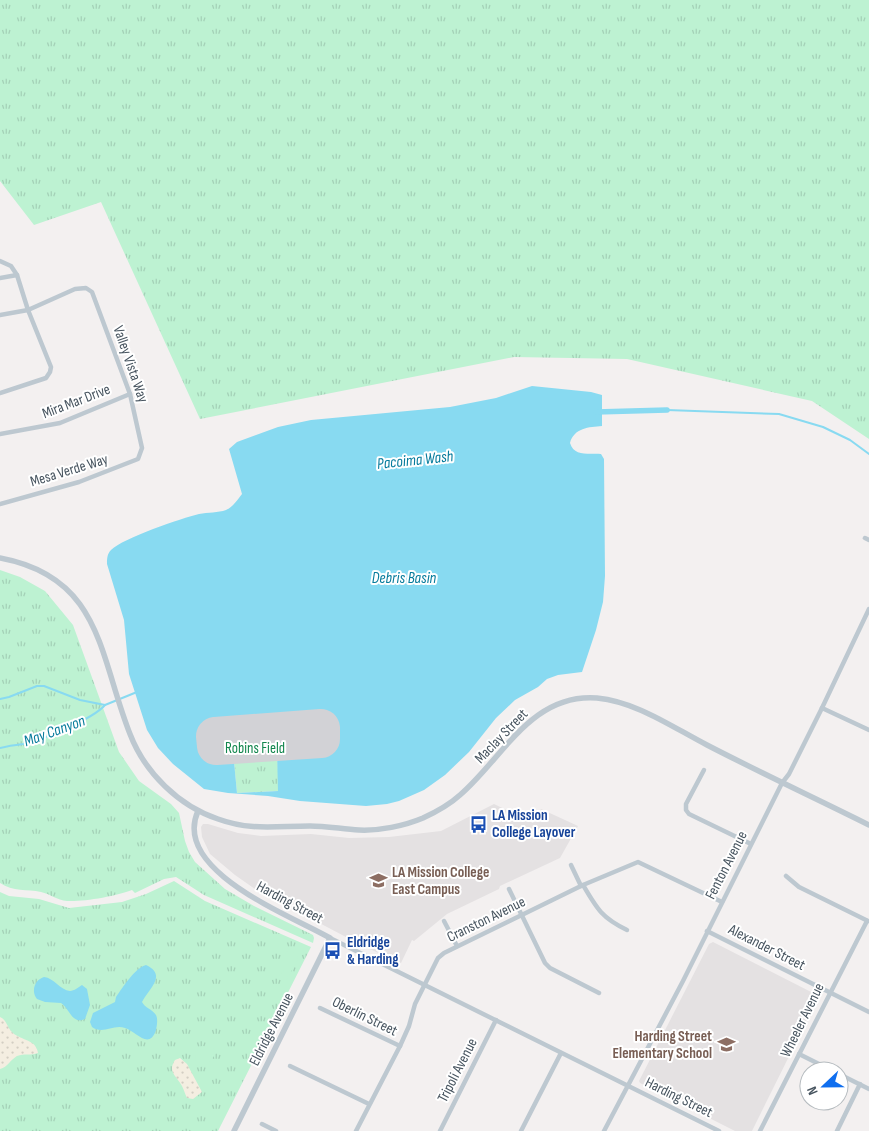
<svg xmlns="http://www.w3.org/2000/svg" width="869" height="1131" viewBox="0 0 869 1131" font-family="'Sofia Sans Condensed',sans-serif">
<defs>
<pattern id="grass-tufts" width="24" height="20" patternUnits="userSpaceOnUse" patternTransform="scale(1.25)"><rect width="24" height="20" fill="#bdf2d2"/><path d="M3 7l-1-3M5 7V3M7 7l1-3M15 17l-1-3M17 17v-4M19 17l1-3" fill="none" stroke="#a4d1b7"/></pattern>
<pattern id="sand-dots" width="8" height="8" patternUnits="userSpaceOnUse" patternTransform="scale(1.25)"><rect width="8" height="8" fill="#f4eee1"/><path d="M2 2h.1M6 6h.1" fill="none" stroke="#d3cec3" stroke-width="1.8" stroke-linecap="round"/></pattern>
</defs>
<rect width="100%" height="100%" fill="#f3f0f0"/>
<g fill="#e4e1e2">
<polygon points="494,804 533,823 541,809 578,826 560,858 500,886 499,889 447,914 414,941 412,940 401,963 363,946 255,889 235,875 210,854 202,837 201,827 203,824 208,824 238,833 261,836 311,834 349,838 389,837 441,831"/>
<polygon points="713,942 817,995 818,998 752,1131 735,1131 640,1083 639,1081 709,944"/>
</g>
<g fill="url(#grass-tufts)">
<polygon points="0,0 869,0 869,439 812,401 627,359 514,357 200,419 101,202 34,225 0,181"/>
<path d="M0,570L20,577L45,591L73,625L119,752L139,781L171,804L179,813L185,841L189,852L195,862L225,889L254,906L313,935L314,938L313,943L204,895L176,877L164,879L135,893L132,890C117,896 83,902 67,901C57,900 50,894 41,892C27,889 13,892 0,883Z"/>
<polygon points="324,721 325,749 277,751 279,791 237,793 233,751 213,752 210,729"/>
<polygon points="174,881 205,901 311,947 218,1131 0,1131 0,892 9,896 39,899 69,908 122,902 146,894"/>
</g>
<g fill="url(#sand-dots)">
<path d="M0,1017C7,1020 7,1028 13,1033C22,1041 36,1039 38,1053C31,1056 24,1053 17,1056C10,1060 8,1067 0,1069Z"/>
<path d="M180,1058L187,1064L202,1092L193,1099L187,1098C185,1094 184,1090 182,1086C177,1076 167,1072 175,1060Z"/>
</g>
<g fill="#bdf2d2">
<polygon points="290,949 297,955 298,960 286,980 283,980 279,976 284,970 284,954"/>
<polygon points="202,1046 213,1048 216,1053 207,1066 200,1067 196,1065 195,1058 196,1051"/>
</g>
<g fill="#88daf1" fill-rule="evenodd">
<path d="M532,386L591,392L602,395V426C589,427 574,428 570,443C574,457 589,453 601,454L604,459L605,576L603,602L596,630L582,672L558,675L547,679L538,687L515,700L496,718L469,752L445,775L424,790L399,801L387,804L366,806L300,801L268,796L228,793L204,789L173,764L158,748L147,730L129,674L124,620L107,564C107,559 107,554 111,550C123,538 182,518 199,514C208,512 218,513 226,510C233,507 238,499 242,494L229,449L237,442L278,427L311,420L450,407L496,398ZM324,721L325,748L277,751L278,791L237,793L233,751L213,752L210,729Z"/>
<path d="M146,965C168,975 148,990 142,1002C145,1008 152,1009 156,1015C158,1019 157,1025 156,1030C149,1051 136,1031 125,1028C113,1024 103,1035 92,1027L90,1022L93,1013L115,1002L116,997C123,987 135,968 146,965Z"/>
<path d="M44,977C54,978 60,990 70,991C74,991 79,987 82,985L87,989L90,1005L85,1019C72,1025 70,1009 61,1003L45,1002L37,999C31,992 34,980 44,977Z"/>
</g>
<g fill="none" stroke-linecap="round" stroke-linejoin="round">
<g stroke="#88daf1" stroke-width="2">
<polyline points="667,410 779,414 823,427 850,440 869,454"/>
<polyline points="0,699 9,697 37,686 44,686 80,700 105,705 137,692"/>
<path d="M0,748C8,746 15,745 23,744C42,740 93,719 105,705"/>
</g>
<polyline stroke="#88daf1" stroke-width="5.5" points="596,412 667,410"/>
<polygon stroke="#d2d2d6" stroke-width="38" points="321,728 321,739 216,746 215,736"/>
<g stroke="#bdc8d0" stroke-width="4.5">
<polyline points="0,261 11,266 17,275 28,310 51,367 50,372 46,378 0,393"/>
<polyline points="0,278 17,275"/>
<polyline points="0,315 28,310 75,289 86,288 92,292 130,394 142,448 138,459 79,482 0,504"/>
<polyline points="0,434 60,423 130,394"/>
<polyline points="865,538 869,540"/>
<polyline points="822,708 869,730"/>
<polyline points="704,770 686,804 686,810 689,814 751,844"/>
<polyline points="571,865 581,886"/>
<polyline points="786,876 799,887 868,921"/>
<path d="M583,885C597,909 602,918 627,930"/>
<polyline points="509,889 545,963 550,968 599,993"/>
<polyline points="444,921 457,946"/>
<polyline points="707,931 869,1012"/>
<polyline points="330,938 719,1131"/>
<polyline points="320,1008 400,1046"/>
<polyline points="799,1054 833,1071"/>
<polyline points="290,1066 369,1104"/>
<polyline points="839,1074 869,1089"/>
<polyline points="262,1124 276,1131"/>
<polyline points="356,1131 400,1046 409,1026 415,1004 438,958 444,953 583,885 638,862 722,902"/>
<polyline points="440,1131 496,1020"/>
<polyline points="521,1131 561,1053"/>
<polyline points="604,1131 683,981 782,783 789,774 822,708 869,609"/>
<polyline points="760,1131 867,921"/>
<polyline points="837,1131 860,1084"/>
</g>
<g stroke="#bdc8d0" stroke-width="5.5">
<path d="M0,558C102,577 99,656 130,734C145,773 179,806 218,819C251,831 276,826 310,826C326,826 342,829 359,830C379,831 404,826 423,818C436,812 449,805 460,795C503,758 531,693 597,698C637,702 672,727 707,745C761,773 815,798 869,825"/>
<path d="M198,811C171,871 292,916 330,938L234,1131"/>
</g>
</g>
<defs>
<symbol id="bus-bare" viewBox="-9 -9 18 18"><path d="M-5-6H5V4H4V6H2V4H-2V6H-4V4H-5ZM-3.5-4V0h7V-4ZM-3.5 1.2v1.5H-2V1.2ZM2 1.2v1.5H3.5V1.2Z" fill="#1a4fb4" stroke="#fff" stroke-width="2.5" paint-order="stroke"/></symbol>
<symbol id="university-bare" viewBox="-9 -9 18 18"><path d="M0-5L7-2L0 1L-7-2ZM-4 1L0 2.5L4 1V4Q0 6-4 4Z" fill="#8d6e63" stroke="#fff" stroke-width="2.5" paint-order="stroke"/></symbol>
<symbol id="school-bare" viewBox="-9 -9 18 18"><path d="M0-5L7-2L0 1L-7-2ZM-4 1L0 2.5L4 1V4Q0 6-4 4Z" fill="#8d6e63" stroke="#fff" stroke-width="2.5" paint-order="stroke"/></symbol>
</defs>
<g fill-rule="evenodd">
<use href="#bus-bare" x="466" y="812" width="25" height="25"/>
<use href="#university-bare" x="366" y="868" width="25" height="25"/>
<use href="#bus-bare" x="320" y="938" width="25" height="25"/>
<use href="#school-bare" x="714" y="1032" width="25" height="25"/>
</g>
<g text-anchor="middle" stroke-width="4" stroke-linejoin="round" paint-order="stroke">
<g font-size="15" fill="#47545f" stroke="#fff">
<text transform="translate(131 364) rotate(71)" y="5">Valley Vista Way</text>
<text transform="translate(76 401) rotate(-21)" y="5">Mira Mar Drive</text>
<text transform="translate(69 470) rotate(-17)" y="5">Mesa Verde Way</text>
<text transform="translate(501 736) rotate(-46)" y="5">Maclay Street</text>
<text transform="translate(726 865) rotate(-63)" y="5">Fenton Avenue</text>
<text transform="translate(290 902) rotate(28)" y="5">Harding Street</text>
<text transform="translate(486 919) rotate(-26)" y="5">Cranston Avenue</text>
<text transform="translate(767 947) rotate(27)" y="5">Alexander Street</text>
<text transform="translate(365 1016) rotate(26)" y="5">Oberlin Street</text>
<text transform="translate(802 1020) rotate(-64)" y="5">Wheeler Avenue</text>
<text transform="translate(271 1029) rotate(-63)" y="5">Eldridge Avenue</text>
<text transform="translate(457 1070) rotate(-63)" y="5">Tripoli Avenue</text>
<text transform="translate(679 1097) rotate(26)" y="5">Harding Street</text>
</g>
<g font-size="15" fill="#12864d" stroke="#fff">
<text x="255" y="753">Robins Field</text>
</g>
<g font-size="15" font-weight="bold" fill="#164399" stroke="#fff" text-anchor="start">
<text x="492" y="820">LA Mission<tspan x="492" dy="17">College Layover</tspan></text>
<text x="347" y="947">Eldridge<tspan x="347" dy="17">&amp; Harding</tspan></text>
</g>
<g font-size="15" font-weight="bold" fill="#785e54" stroke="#fff" text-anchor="start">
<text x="392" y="877">LA Mission College<tspan x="392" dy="17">East Campus</tspan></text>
<text x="712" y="1041" text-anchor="end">Harding Street<tspan x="712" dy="17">Elementary School</tspan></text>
</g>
<g font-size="16" font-style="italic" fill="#067b9c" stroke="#fff">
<text transform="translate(415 459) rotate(-6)" y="6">Pacoima Wash</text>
<text x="404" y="583">Debris Basin</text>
<text transform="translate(54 730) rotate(-20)" y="6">May Canyon</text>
</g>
</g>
<g transform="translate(824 1086) rotate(248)"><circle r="24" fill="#ffffff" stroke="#b5bbbf"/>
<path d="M0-4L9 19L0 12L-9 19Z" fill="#0f6eef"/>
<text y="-8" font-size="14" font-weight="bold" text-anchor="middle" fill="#47545f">N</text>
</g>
</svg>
